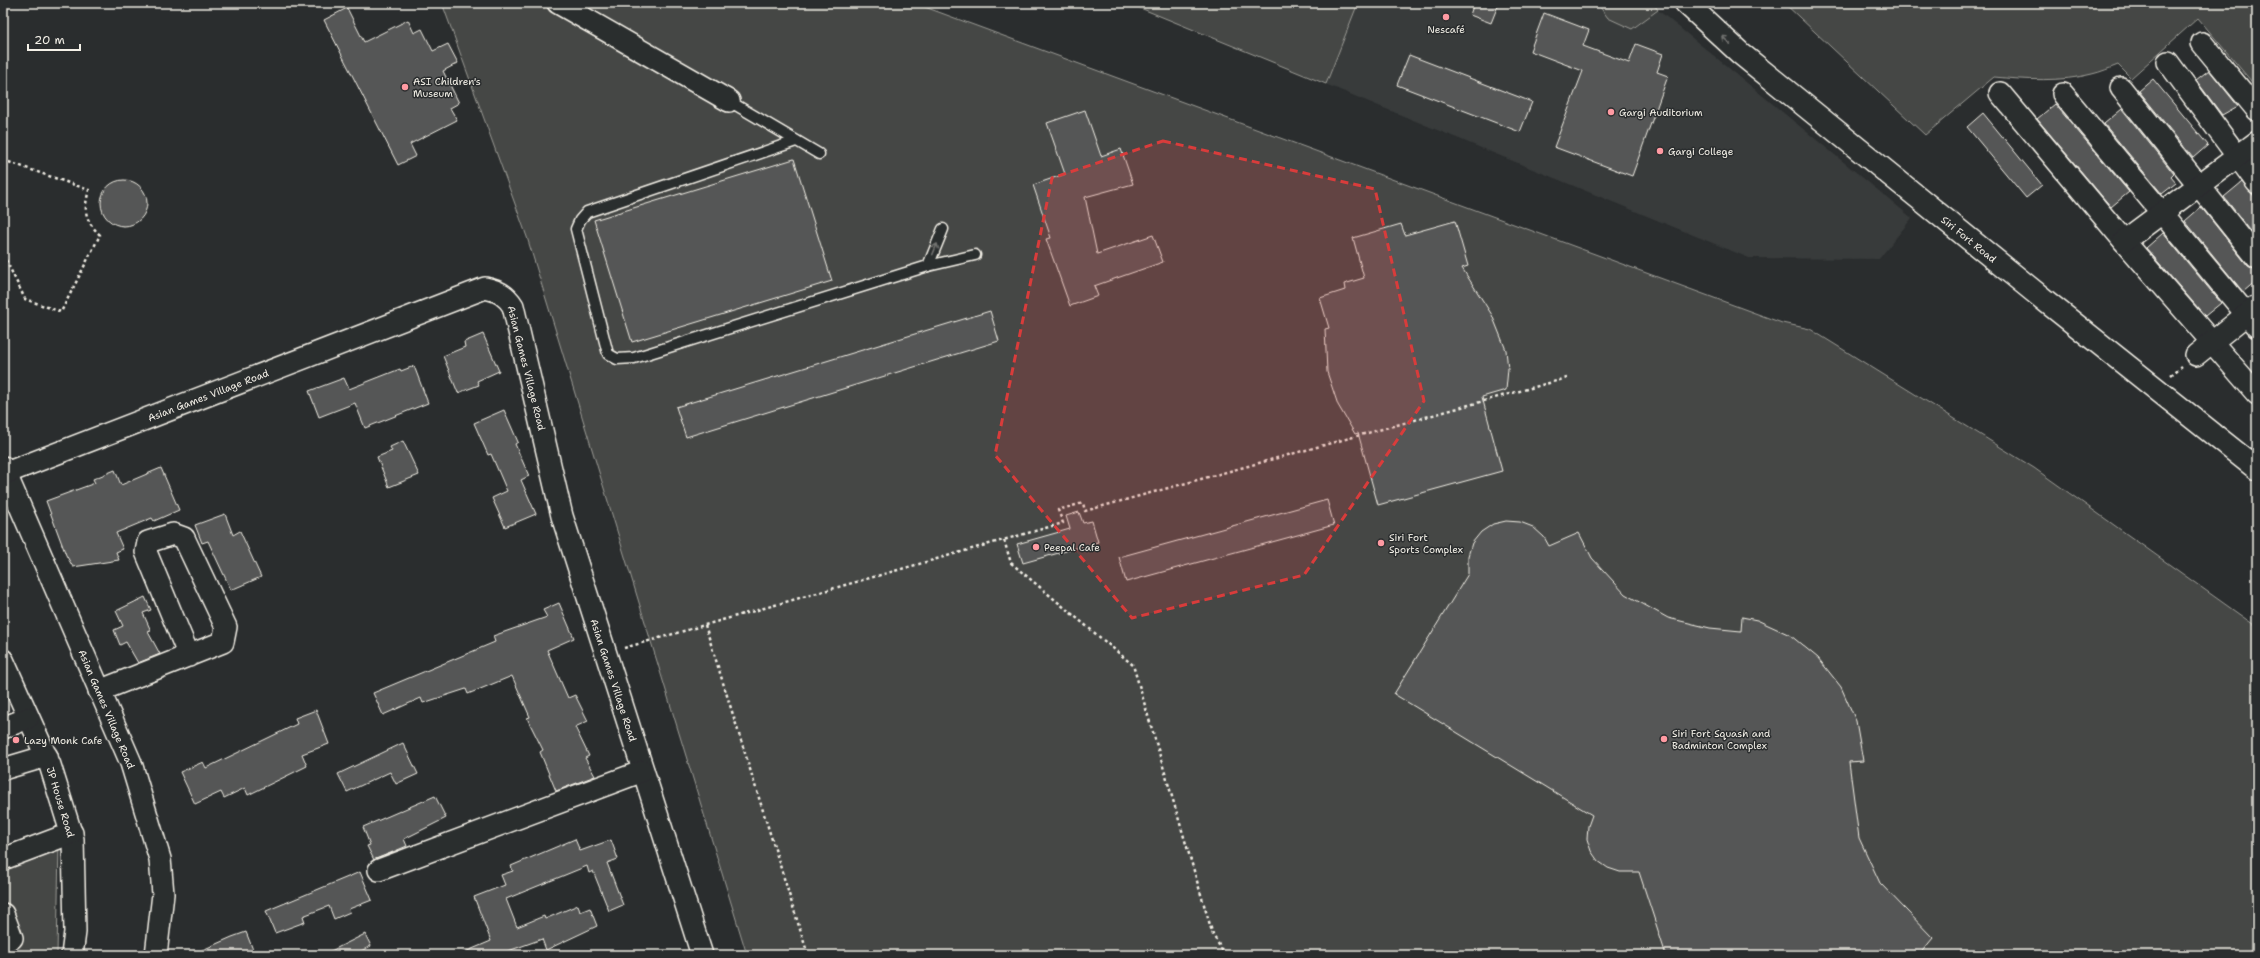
<svg xmlns="http://www.w3.org/2000/svg" width="2260" height="958" viewBox="0 0 2260 958" font-family="'Shantell Sans',sans-serif">
<rect width="100%" height="100%" fill="#2a2d2e"/>
<filter id="ink" filterUnits="userSpaceOnUse"><feTurbulence type="fractalNoise" baseFrequency=".025" numOctaves="2"/><feDisplacementMap in="SourceGraphic" scale="8" xChannelSelector="R" yChannelSelector="G"/><feConvolveMatrix kernelMatrix="1 2 1 2 8 2 1 2 1" color-interpolation-filters="sRGB"/></filter>
<g filter="url(#ink)">
<polygon fill="#373a3a" points="1128,3 1653,3 1658,10 1912,218 1879,259 1749,258"/>
<g fill="#444645" stroke="#9c9c96">
<polygon points="442,3 914,3 1782,323 1810,329 2034,468 2257,627 2257,955 747,955 527,237"/>
<polygon points="1128,3 1358,3 1326,84"/>
<polygon points="1597,3 1653,3 1658,10 1632,29 1608,18"/>
<path d="M1784,3H2257V88L2198,18L2131,78L2118,65C2110,68 2101,72 2092,74C2062,82 2025,80 1994,77L1925,135Z"/>
<polygon points="59,843 57,955 3,955 3,949 21,944 3,899 3,864"/>
</g>
<g fill="#555756" stroke="#f4f1e8">
<polygon points="1474,3 1499,3 1491,23 1470,15"/>
<polygon points="347,8 364,42 408,20 414,33 422,29 433,51 448,44 458,63 443,71 459,103 450,108 457,120 410,144 416,156 398,165 324,20"/>
<polygon points="1544,13 1589,30 1583,46 1629,63 1636,44 1663,54 1657,72 1668,76 1632,176 1554,147 1583,71 1530,51"/>
<polygon points="1409,55 1532,102 1520,132 1397,85"/>
<polygon points="2209,70 2238,106 2222,115 2196,80"/>
<polygon points="2153,79 2208,145 2193,158 2139,91"/>
<polygon points="2055,104 2129,192 2111,207 2037,119"/>
<polygon points="2122,109 2174,174 2171,177 2176,183 2162,194 2104,124"/>
<polygon points="1085,110 1101,156 1121,149 1133,184 1085,197 1097,254 1153,235 1163,262 1094,286 1098,296 1070,306 1046,239 1051,238 1033,185 1065,174 1047,123"/>
<polygon points="1983,113 2042,185 2026,198 1967,127"/>
<polygon points="794,159 832,281 632,342 594,220"/>
<circle cx="124" cy="203" r="23"/>
<polygon points="2242,182 2257,200 2257,239 2224,197"/>
<polygon points="2201,207 2248,266 2257,270 2257,280 2243,292 2185,221"/>
<polygon points="1455,221 1468,266 1462,268 1492,315 1506,350 1508,369 1506,390 1482,397 1502,471 1378,505 1358,433 1355,434 1338,405 1327,372 1325,329 1329,328 1320,298 1345,290 1344,284 1364,278 1353,238 1401,224 1405,235"/>
<polygon points="2163,233 2221,303 2205,316 2146,248"/>
<polygon points="990,311 999,341 686,437 676,407"/>
<polygon points="483,334 499,371 477,381 479,385 458,393 443,356 465,347 464,342"/>
<polygon points="414,366 428,403 365,428 355,403 319,417 309,391 344,378 349,389 400,369 401,371"/>
<polygon points="504,410 518,442 515,444 529,476 521,480 536,514 505,527 492,498 507,491 491,454 488,455 474,423"/>
<polygon points="403,441 419,475 389,487 377,457 392,451 390,447"/>
<polygon points="161,468 179,510 154,521 152,518 116,533 123,549 116,552 119,560 73,567 66,555 46,501 95,483 93,479 115,470 121,485"/>
<polygon points="1327,500 1334,525 1126,582 1119,557"/>
<polygon points="1079,512 1083,523 1092,521 1098,542 1023,563 1017,544 1070,529 1066,516"/>
<polygon points="225,514 233,535 240,531 261,577 231,590 208,541 202,543 195,525"/>
<polygon points="1506,521 1520,522 1533,527 1544,537 1549,546 1579,533 1592,558 1625,594 1668,618 1710,628 1741,631 1742,617 1757,620 1790,635 1818,658 1841,687 1856,721 1863,761 1849,762 1859,838 1880,883 1933,938 1919,955 1666,955 1639,872 1620,872 1608,868 1598,861 1591,851 1587,839 1588,826 1592,815 1394,694 1468,574 1468,556 1472,543 1481,532 1493,524"/>
<polygon points="145,597 151,610 143,613 151,631 148,632 160,654 138,663 126,642 120,645 114,630 123,626 116,611"/>
<polygon points="559,603 574,638 547,650 568,698 575,695 588,721 575,727 589,756 585,758 595,776 556,791 540,752 543,750 527,718 530,717 512,676 468,694 466,689 423,703 421,698 383,715 373,693 495,642 493,636 547,617 543,610"/>
<polygon points="316,710 329,744 302,754 307,766 248,795 245,788 224,798 221,792 195,804 180,772 203,762 206,768 297,724 295,718"/>
<polygon points="403,743 418,774 396,784 390,772 347,792 338,774"/>
<polygon points="435,796 446,818 404,839 407,846 374,860 367,846 370,845 363,827"/>
<polygon points="575,839 580,851 611,840 618,859 607,863 623,905 609,911 593,871 589,873 587,866 506,899 517,927 544,916 545,919 578,905 580,912 590,908 597,926 546,950 542,939 497,955 458,955 491,941 474,897 505,885 501,875 513,871 511,866"/>
<polygon points="360,872 372,900 349,909 350,912 334,919 329,906 303,916 305,922 275,933 266,911"/>
<polygon points="246,932 255,955 191,955 232,937"/>
<polygon points="365,934 371,946 353,955 323,955"/>
</g>
<g fill="none" stroke-linecap="round" stroke-linejoin="round">
<defs>
<g id="service">
<polyline points="729,101 819,154"/>
<polyline points="796,141 587,212 580,220 576,229 608,354 617,359 634,358 928,266"/>
<polyline points="943,229 928,266 975,255"/>
</g>
<g id="minor">
<polyline points="558,3 729,101"/>
<polyline points="2202,43 2257,110"/>
<polyline points="2168,62 2257,183"/>
<polyline points="2121,88 2257,258"/>
<polyline points="2000,93 2124,241 2257,394"/>
<polyline points="2063,94 2257,327"/>
<polyline points="2124,241 2257,142"/>
<polyline points="2196,355 2257,306"/>
<polyline points="3,467 131,763 160,859 163,894 156,955"/>
<path d="M6,473L485,288C499,291 506,295 513,306L562,516L702,955"/>
<polyline points="3,660 50,765 73,839 75,932 72,955"/>
<polyline points="99,691 223,642 226,627 184,538 173,534 148,542 146,552 189,656"/>
<polyline points="3,728 28,718"/>
<polyline points="3,769 47,756"/>
<polyline points="3,859 72,833"/>
<polyline points="379,870 643,771"/>
<polyline points="3,914 12,938 3,941"/>
</g>
<polyline id="tertiary" points="1686,3 1740,53 2047,302 2257,469"/>
</defs>
<use href="#service" stroke="#f4f1e8" stroke-width="13"/>
<use href="#minor" stroke="#f4f1e8" stroke-width="24"/>
<use href="#tertiary" stroke="#f4f1e8" stroke-width="25"/>
<g stroke="#f4f1e8" stroke-width="2.5" stroke-dasharray="3 3" stroke-linecap="butt">
<polyline points="3,113 7,95"/>
<path d="M3,160L89,190C83,211 85,220 100,235L61,312L25,299L3,254"/>
<polyline points="2171,375 2182,366"/>
<polyline points="1004,540 1011,563 1133,665 1213,935 1225,955"/>
<polyline points="705,625 808,955"/>
<polyline points="624,648 1063,523 1058,510 1083,503 1085,511 1567,378"/>
</g>
<use href="#service" stroke="#2a2d2e" stroke-width="10"/>
<use href="#minor" stroke="#2a2d2e" stroke-width="21"/>
<use href="#tertiary" stroke="#2a2d2e" stroke-width="22"/>
</g>
<defs><path id="oneway-shaft" d="M-6 0H5M1.5-3L5.5 0L1.5 3" fill="none" stroke-width="1.6" stroke-linecap="round" stroke-linejoin="round"/></defs>
<g stroke="#71726f">
<use href="#oneway-shaft" transform="translate(1726 40) rotate(-137)"/>
<use href="#oneway-shaft" transform="translate(935 249) rotate(-68)"/>
</g>
</g>
<path fill="#d93c3b" fill-opacity="0.2" stroke="#d93c3b" stroke-width="3" stroke-dasharray="8 5" stroke-linejoin="round" d="M1163,141L1375,189L1424,401L1304,575L1132,618L995,455L1052,178Z"/>
<g fill="#ff9aa2" stroke="#2a2d2e" stroke-width="1.5">
<circle cx="1446" cy="17" r="4"/>
<circle cx="405" cy="87" r="4"/>
<circle cx="1611" cy="112" r="4"/>
<circle cx="1660" cy="151" r="4"/>
<circle cx="1381" cy="543" r="4"/>
<circle cx="1036" cy="547" r="4"/>
<circle cx="1664" cy="739" r="4"/>
<circle cx="16" cy="740" r="4"/>
</g>
<g text-anchor="middle" stroke-width="3" stroke-linejoin="round" paint-order="stroke">
<g font-size="10" fill="#f4f1e8" stroke="#2a2d2e" text-anchor="start">
<text x="1446" y="33" text-anchor="middle">Nescafé</text>
<text x="413" y="85">ASI Children's<tspan x="413" dy="12">Museum</tspan></text>
<text x="1619" y="116">Gargi Auditorium</text>
<text x="1668" y="155">Gargi College</text>
<text x="1389" y="541">Siri Fort<tspan x="1389" dy="12">Sports Complex</tspan></text>
<text x="1044" y="551">Peepal Cafe</text>
<text x="1672" y="737">Siri Fort Squash and<tspan x="1672" dy="12">Badminton Complex</tspan></text>
<text x="24" y="744">Lazy Monk Cafe</text>
</g>
<g font-size="10" fill="#f4f1e8" stroke="#2a2d2e">
<text transform="translate(1969 239) rotate(39)" y="4">Siri Fort Road</text>
<text transform="translate(527 368) rotate(76)" y="4">Asian Games Village Road</text>
<text transform="translate(208 395) rotate(-21)" y="4">Asian Games Village Road</text>
<text transform="translate(614 680) rotate(72)" y="4">Asian Games Village Road</text>
<text transform="translate(107 709) rotate(67)" y="4">Asian Games Village Road</text>
<text transform="translate(61 802) rotate(73)" y="4">JP House Road</text>
</g>
</g>
<rect width="2260" height="958" fill="none" stroke="#2a2d2e" stroke-width="16"/>
<rect x="8" y="8" width="2244" height="942" fill="none" stroke="#f4f1e8" stroke-width="1.5" filter="url(#ink)"/>
<path d="M28 44v6h52v-6" fill="none" stroke="#f4f1e8" stroke-width="2"/>
<text x="34" y="44" font-size="12" fill="#f4f1e8" stroke="#2a2d2e" stroke-width="3" paint-order="stroke">20 m</text>
</svg>
